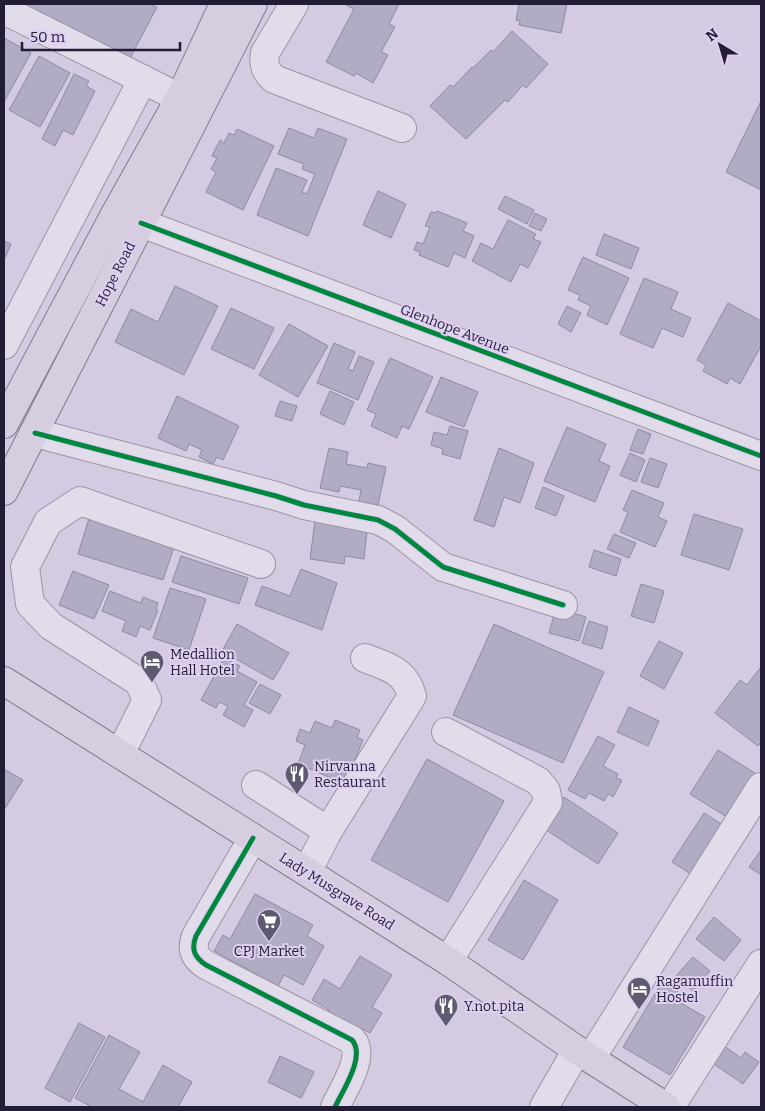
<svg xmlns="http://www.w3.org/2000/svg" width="765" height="1111" viewBox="0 0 765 1111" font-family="Bitter,serif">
<rect width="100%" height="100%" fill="#d4cae1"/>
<g fill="#b2abc4" stroke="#908aa1">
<polygon points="19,4 150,4 157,7 128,62"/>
<polygon points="344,4 399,4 389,24 395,27 381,52 388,55 373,83 356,73 354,76 326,62 354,9"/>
<polygon points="519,4 567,4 561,33 519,25 520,21 516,20"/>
<polygon points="512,31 548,64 526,88 523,85 508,102 505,100 466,139 430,106 450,85 453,87 472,67 473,68 491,50 493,52"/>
<polygon points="4,38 31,53 4,102"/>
<polygon points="39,56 70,73 40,127 9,110"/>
<polygon points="74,74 89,81 86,86 95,91 73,135 63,130 55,146 42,139"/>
<polygon points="761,101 761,190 726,172"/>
<polygon points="289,128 314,138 318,128 347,139 308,236 257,215 276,168 307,180 302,192 307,194 315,174 302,169 304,164 278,154"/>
<polygon points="237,129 274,146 243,210 206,192 216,172 211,169 217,158 212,156 220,140 224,143 229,133 234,135"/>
<polygon points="378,191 406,204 391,238 363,225"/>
<polygon points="505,196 534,210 527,224 498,209"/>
<polygon points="437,211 467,223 463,231 474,236 465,258 454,253 448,267 419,255 420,252 414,250 417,242 423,244 430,227 425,226 431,212 436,213"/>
<polygon points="535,213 547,219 541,231 529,226"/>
<polygon points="508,220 536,234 533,239 541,242 528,268 520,264 511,282 472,261 481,243 493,249"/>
<polygon points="604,234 639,248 631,269 596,255"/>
<polygon points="4,241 11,244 4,260"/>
<polygon points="583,257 629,278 607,325 587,315 591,306 578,300 580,295 568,290"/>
<polygon points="644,278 678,292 671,309 691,318 683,337 662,328 653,348 620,334"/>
<polygon points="175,286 218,306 184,375 115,342 131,309 158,322"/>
<polygon points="728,303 761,321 761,346 740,384 730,378 727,384 703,371 706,365 697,360"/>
<polygon points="567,306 581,313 571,332 558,324"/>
<polygon points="231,308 274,328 254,369 211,349"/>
<polygon points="289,324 328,346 298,397 259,375"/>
<polygon points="334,343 355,352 348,369 353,371 359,356 374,362 358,400 317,383"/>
<polygon points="390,358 433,377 409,429 402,426 397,438 371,426 376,414 367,410"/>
<polygon points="441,377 478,392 464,427 426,412"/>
<polygon points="330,391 354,402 344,425 320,414"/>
<polygon points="177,396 239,426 223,460 217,457 213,464 199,457 202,450 189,444 186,451 158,438"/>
<polygon points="280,401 297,406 292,421 275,416"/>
<polygon points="450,426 468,431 460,459 442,454 443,449 431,445 434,432 447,435"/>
<polygon points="567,427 606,444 599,461 610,466 595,502 544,481"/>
<polygon points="638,429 651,434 643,454 630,450"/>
<polygon points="329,448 348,452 346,464 367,468 368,463 386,467 377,510 358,506 361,490 340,486 339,492 320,488"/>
<polygon points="499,448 534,463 520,503 504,497 494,527 474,520"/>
<polygon points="630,453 645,460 636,482 620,475"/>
<polygon points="650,458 667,464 658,488 641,482"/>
<polygon points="543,487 564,496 556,516 535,508"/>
<polygon points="632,490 664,503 658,517 667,521 655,547 620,532 628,512 623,510"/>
<polygon points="694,514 743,529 729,570 681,555"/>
<polygon points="90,515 176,541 163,580 78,554"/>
<polygon points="315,521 349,525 349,528 367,531 364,559 345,556 344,564 310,559"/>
<polygon points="614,534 636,543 629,558 607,549"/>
<polygon points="594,550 621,559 616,576 589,567"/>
<polygon points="181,556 248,578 239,604 172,582"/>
<polygon points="301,569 337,583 322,630 255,605 262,586 290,596"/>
<polygon points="73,571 109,585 94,619 59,605"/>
<polygon points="641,584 664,591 654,623 631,616"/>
<polygon points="170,588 206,599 189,650 153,638"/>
<polygon points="110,591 141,603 143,597 158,603 156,609 158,610 150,630 140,626 136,637 122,631 126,621 102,611"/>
<polygon points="556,608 586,617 579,641 549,633"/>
<polygon points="589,621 608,627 602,649 582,643"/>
<polygon points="237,624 289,653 273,680 222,651"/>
<polygon points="494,624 604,672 563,763 453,715"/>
<polygon points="659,641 683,653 664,689 640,676"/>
<polygon points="224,658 240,666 237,671 257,682 244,705 253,710 244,727 223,715 228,706 219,702 216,708 201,700"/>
<polygon points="761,667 761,742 758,746 715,713 740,680 747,685"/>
<polygon points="260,684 281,695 270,714 249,703"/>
<polygon points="629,707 659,721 648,746 617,732"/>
<polygon points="335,720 360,730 357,737 363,740 345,784 298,764 305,745 296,741 300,729 310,733 315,721 332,728"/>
<polygon points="598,736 615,745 603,766 618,774 616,778 622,780 613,797 608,794 604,801 589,793 585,799 568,790"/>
<polygon points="718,750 758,775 730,819 690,794"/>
<polygon points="427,759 504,801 448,902 371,860"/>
<polygon points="4,769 23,780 4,810"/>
<polygon points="564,797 618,833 598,864 543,828"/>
<polygon points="704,813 731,830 699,879 672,862"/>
<polygon points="761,850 761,875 749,867"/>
<polygon points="524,880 558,900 523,960 488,940"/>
<polygon points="255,894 313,925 307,936 324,946 303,985 284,975 278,986 214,951 223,935 230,939"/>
<polygon points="714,917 741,940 724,961 696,939"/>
<polygon points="360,956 392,975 372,1007 382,1013 370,1033 361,1028 357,1035 325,1016 329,1010 312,1000 324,979 340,989"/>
<polygon points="693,957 710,971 693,991 676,976"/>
<polygon points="662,982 678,992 674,999 705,1017 670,1075 623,1047"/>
<polygon points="79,1023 105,1037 70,1102 45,1088"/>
<polygon points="109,1035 140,1052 119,1089 143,1102 163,1065 192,1082 178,1107 92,1107 75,1098"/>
<polygon points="723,1045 741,1058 745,1052 759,1062 743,1084 711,1062"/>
<polygon points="280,1056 314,1072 301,1098 268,1082"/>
</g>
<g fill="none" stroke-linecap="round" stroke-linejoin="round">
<defs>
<g id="minor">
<path d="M294,4L265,53C263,64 265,71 274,79L402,128"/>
<polyline points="4,10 180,98"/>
<polyline points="141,223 761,456"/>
<polyline points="4,345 143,79"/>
<polyline points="35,433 276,496 304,505 378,520 395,529 443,567 563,605"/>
<polyline points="446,732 538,781 546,791 548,802 448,961"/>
<polyline points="120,754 147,700 139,682 51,626 30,604 25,567 48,522 80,501 261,564"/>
<polyline points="256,785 328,831"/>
<path d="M253,838L196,936C191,949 194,957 206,965L352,1040C366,1056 343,1090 335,1107"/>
<path d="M307,872L328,831L412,696C405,670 388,667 365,658"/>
<polyline points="591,1058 761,787"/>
<polyline points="544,1107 577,1050"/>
<polyline points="670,1107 761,964"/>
</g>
<g id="major">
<polyline points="4,424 114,216 180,98 224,4"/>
<polyline points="4,491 253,4"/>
<polyline points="4,681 448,961 577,1050 666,1107"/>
</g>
</defs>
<use href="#minor" stroke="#9a94a6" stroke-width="30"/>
<use href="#major" stroke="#807a8c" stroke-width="30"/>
<use href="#minor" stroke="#e2dbea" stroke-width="28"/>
<use href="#major" stroke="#d6cde0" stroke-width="28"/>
<defs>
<g id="cycleway">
<polyline points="141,223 761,456"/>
<polyline points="35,433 276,496 304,505 378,520 395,529 443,567 563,605"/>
<path d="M253,838L196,936C191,949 194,957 206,965L352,1040C366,1056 343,1090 335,1107"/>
</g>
</defs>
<use href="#cycleway" stroke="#dfd0f3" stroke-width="8"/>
<use href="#cycleway" stroke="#00873e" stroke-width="5"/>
</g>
<defs>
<symbol id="hotel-pin" viewBox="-11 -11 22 30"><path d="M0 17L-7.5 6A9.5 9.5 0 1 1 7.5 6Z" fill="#605a71" stroke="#dfd0f3"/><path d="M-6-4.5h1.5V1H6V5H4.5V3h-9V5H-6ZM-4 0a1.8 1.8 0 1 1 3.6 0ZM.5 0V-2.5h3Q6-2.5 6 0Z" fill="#fff"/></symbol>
<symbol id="restaurant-pin" viewBox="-11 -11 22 30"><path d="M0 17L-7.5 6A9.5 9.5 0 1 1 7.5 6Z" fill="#605a71" stroke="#dfd0f3"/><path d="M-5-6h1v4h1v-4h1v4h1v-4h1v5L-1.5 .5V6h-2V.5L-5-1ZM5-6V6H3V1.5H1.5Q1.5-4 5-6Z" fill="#fff"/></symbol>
<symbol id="supermarket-pin" viewBox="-11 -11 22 30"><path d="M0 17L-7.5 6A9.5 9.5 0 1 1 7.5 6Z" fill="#605a71" stroke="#dfd0f3"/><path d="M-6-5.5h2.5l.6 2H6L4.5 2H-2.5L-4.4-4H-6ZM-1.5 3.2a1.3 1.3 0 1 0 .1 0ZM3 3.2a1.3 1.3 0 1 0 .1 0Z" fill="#fff"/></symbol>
</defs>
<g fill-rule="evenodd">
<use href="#hotel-pin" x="138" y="648" width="28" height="38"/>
<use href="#restaurant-pin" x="283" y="760" width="28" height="38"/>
<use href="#supermarket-pin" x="255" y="907" width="28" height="38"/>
<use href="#hotel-pin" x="625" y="975" width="28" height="38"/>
<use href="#restaurant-pin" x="432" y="992" width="28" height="38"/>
</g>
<g text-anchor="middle" stroke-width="4" stroke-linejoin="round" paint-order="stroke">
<g font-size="14" fill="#221d34" stroke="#dfd0f3">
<text transform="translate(115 274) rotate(-63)" y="5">Hope Road</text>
<text transform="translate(455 329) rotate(21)" y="5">Glenhope Avenue</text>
<text transform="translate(337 891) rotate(32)" y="5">Lady Musgrave Road</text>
</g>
<g font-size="14" fill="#221d34" stroke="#dfd0f3" text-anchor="start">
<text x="170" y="659">Medallion<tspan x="170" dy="16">Hall Hotel</tspan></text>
<text x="314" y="771">Nirvanna<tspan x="314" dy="16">Restaurant</tspan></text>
<text x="269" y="956" text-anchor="middle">CPJ Market</text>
<text x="656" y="986">Ragamuffin<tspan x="656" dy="16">Hostel</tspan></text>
<text x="464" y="1011">Y.not.pita</text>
</g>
</g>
<rect width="765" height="1111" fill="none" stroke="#221d34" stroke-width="10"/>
<g transform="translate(720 45) rotate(322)" stroke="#dfd0f3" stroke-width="4" paint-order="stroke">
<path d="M0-4L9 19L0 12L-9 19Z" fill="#221d34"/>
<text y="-8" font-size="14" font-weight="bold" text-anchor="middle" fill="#221d34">N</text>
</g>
<path d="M22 42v8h158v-8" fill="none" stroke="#221d34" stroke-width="2.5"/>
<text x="30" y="42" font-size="15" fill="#221d34" stroke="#dfd0f3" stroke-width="4" paint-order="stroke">50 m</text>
</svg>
